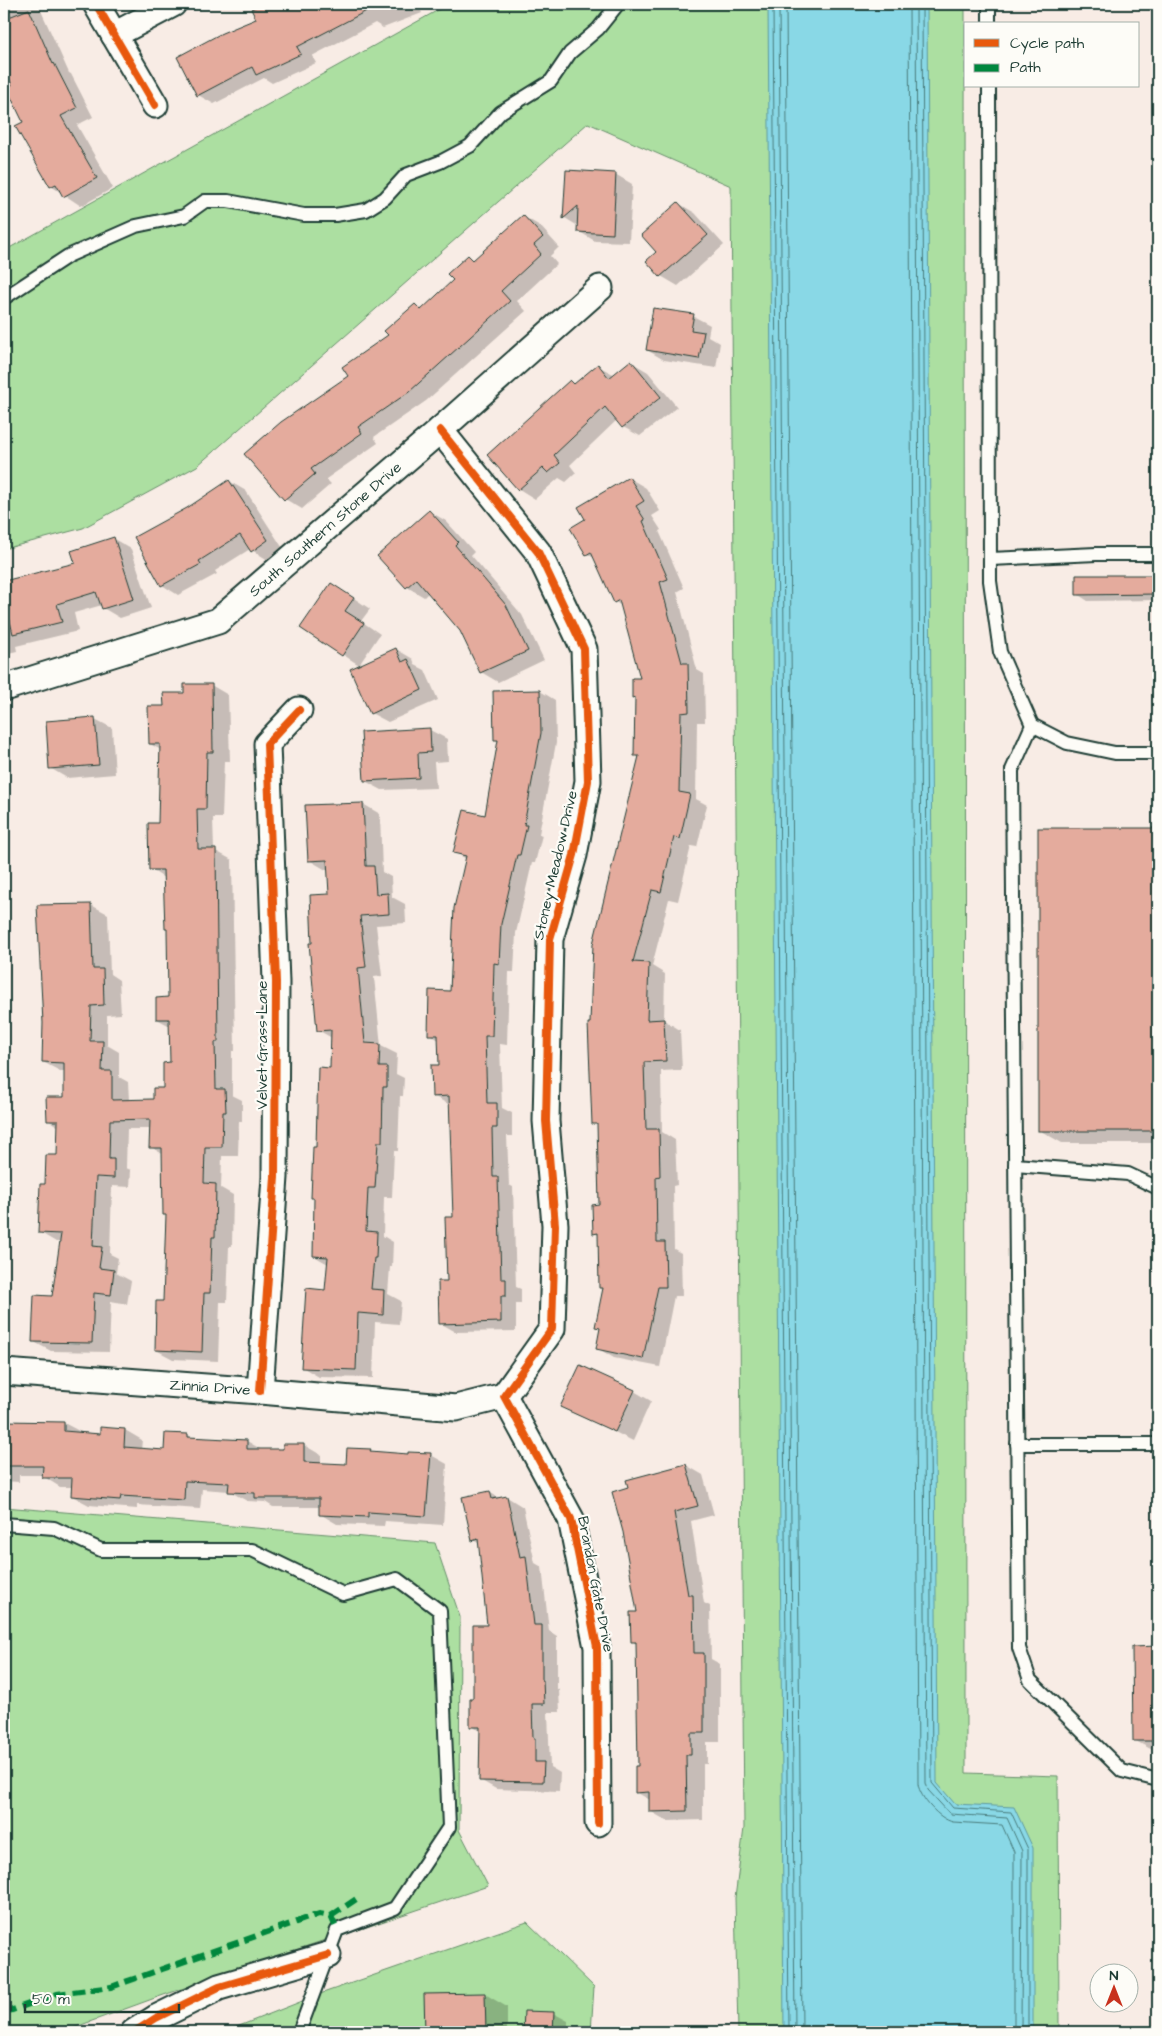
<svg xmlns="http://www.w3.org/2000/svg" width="1162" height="2036" viewBox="0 0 1162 2036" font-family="'Architects Daughter',sans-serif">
<rect width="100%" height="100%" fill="#f8ece5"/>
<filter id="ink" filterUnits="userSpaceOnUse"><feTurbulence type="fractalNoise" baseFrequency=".02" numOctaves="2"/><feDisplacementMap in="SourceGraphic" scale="10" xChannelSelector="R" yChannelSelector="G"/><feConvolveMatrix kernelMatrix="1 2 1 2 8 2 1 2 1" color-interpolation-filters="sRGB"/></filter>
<g filter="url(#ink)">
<g fill="#acdfa1" stroke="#668e6a">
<polygon points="449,4 965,4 966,1773 1058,1776 1059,2032 738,2032 735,1898 744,1828 731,186 588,123 197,466 83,528 4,549 4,251"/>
<polygon points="4,1507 435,1543 460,1617 459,1830 488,1886 343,1935 320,1994 527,1922 594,1987 591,2032 224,2032 305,2000 325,1940 155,1998 62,2032 4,2032"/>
</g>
<polygon fill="#89d8e6" stroke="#5f9a9f" points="768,4 927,4 937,1783 955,1804 1014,1807 1033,1848 1033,2032 784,2032"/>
<g fill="#0003">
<polygon points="4,4 38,4 69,73 71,74 93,117 77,125 113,188 81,206 51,186 25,122 14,85 4,63"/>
<polygon points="265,4 418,4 422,13 383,28 375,23 312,56 316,63 272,83 264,78 214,104 198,95 178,58 258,20 253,10"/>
<polygon points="567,172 615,174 632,184 629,242 595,241 578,231 578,226 565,218"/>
<polygon points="678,203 695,213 724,245 678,286 661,276 648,262 658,252"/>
<polygon points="523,216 540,226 559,247 550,256 557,264 517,301 526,311 426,401 374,437 378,443 326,479 331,484 302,509 285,499 246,455 350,376 415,305 423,310 455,281 468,257 474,260"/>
<polygon points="693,316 710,325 708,336 720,343 716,368 664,360 647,350"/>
<polygon points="631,362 648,372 677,407 640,436 623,427 617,420 570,465 576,473 566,482 559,478 535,499 519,489 575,385 598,366 615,375"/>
<polygon points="629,478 646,488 660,511 652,516 661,530 659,531 684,588 677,592 697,670 704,674 705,722 697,722 696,799 707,805 697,847 691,846 678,901 669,899 652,966 665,974 664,1020 680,1030 682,1070 661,1071 662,1132 675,1140 677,1185 673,1186 674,1249 681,1253 682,1296 674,1296 660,1367 614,1358 597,1348 601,1329 597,1327 604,1290 600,1288 599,1235 594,1233 600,1206 599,1126 593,1123 591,1024 640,758 635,755 636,698 634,697 641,679 622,606 615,602 596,559 587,554 587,520"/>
<polygon points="229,481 246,491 284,550 268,560 250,549 215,571 217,574 178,595 162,585 188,509"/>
<polygon points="429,511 446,521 474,552 471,555 522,615 544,660 498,682 481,672 461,630 429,592 424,597 407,587"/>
<polygon points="114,539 131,549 151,608 120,618 103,608 102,605 74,613 78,631 16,646 17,651 4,654 4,582 77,564"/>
<polygon points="1077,576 1158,576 1158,600 1088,601 1077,594"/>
<polygon points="348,594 370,609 361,621 380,634 359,665 302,628"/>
<polygon points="396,649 413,659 415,665 425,670 438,700 388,722 371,713"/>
<polygon points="211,685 228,695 230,761 224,761 222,818 213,818 214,850 232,860 235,1051 232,1051 232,1095 242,1100 242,1121 239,1121 238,1156 222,1156 221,1188 233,1195 232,1246 229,1246 227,1302 220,1302 218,1361 173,1359 156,1350 165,1303 167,1216 164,1214 164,1155 151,1147 151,1129 127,1129 126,1168 131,1170 130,1187 112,1186 110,1254 118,1258 116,1273 131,1281 127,1304 111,1301 109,1352 51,1351 34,1342 53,1297 61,1242 56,1242 39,1232 47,1185 58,1157 59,1127 48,1120 66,1098 65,1071 60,1071 43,1062 91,905 108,914 110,974 119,980 121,1014 107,1015 107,1045 119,1052 119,1077 128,1082 129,1100 154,1100 165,1089 171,1064 170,1026 157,1019 170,999 168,929 164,878 150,869 159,824 161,750 150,744 165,707 185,694"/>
<polygon points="540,691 555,700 556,743 539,834 542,835 535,863 532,863 516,933 514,972 509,972 507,1045 500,1044 502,1108 512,1113 512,1136 507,1136 509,1185 513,1187 516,1287 521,1289 521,1304 516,1304 516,1331 456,1332 440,1323 448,1282 455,1218 450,1105 433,1096 440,1067 439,1040 429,1034 451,992 466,859 455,852 486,817 499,742 495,739"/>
<polygon points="95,719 112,728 115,774 67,778 50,768"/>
<polygon points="430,730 447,739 448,761 434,762 436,788 382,790 365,781"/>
<polygon points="363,804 380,814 382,872 391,877 392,897 405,904 406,923 376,925 382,976 374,977 381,1046 397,1054 396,1074 404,1078 403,1096 400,1096 398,1151 394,1151 392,1197 384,1197 383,1236 393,1242 392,1267 390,1267 388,1294 401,1301 399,1324 375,1322 373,1378 319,1377 302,1367 326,1291 328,1264 314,1256 316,1199 312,1198 317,1149 331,1069 332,1038 318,1030 313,944 330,895 329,870 326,870 309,860 307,806"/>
<polygon points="1039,829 1158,829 1158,1143 1062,1143 1039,1130"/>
<polygon points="634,1391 651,1401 633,1441 562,1406"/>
<polygon points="4,1420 8,1422 64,1423 81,1432 101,1435 101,1429 125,1430 142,1440 141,1450 165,1451 188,1435 193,1439 247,1441 262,1450 284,1450 304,1445 321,1455 321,1464 348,1465 370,1450 375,1453 409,1456 431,1455 447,1464 443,1525 385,1521 384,1526 337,1524 320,1514 320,1507 273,1507 265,1502 247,1501 229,1491 202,1489 200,1509 137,1505 137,1509 89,1505 72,1496 73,1487 60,1487 44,1477 44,1475 19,1475 19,1482 4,1481"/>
<polygon points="686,1465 703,1475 714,1515 691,1521 704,1603 710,1606 711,1659 720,1664 720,1742 707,1742 707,1764 703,1764 703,1820 667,1821 650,1811 650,1800 636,1792 640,1767 638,1645 632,1641 638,1613 630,1488 628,1481"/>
<polygon points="489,1492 501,1499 507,1497 523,1507 535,1563 542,1567 549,1631 557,1636 557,1689 559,1690 560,1712 548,1712 550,1767 560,1773 559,1791 496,1789 480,1780 481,1732 472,1726 474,1699 489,1627 480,1544 473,1540"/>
<polygon points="1133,1648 1158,1648 1158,1753 1134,1740"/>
<polygon points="485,1994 507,2007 507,2032 426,2032 426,1995"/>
<polygon points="525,2012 553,2013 568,2021 568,2032 525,2032"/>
</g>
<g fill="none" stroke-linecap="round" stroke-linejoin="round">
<g stroke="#497b7b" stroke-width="1">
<polyline points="773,4 789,2032"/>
<polyline points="779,4 795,2032"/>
<polyline points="786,4 802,2032"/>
<path d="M909,4L918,1784C920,1798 939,1819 953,1822L1002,1825L1014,1852V2032"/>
<polyline points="916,4 926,1783 928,1790 950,1814 1007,1818 1022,1851 1021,2032"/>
<polyline points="922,4 932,1783 953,1808 1011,1812 1028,1849 1028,2032"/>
</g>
</g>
<g fill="#e4ab9d" stroke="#1f3d34">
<polygon points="262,4 380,4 297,47 301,54 256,75 252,67 197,96 177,57 222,33 256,19 251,9"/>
<polygon points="29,9 53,64 54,63 77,108 61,116 97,178 63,197 56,184 50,187 15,126 23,122 6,87 12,85 4,66 4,19"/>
<polygon points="566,170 616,173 613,234 577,232 578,206 563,219"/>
<polygon points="678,202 708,235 660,277 646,261 656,252 641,235"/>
<polygon points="523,215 543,237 534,245 541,254 501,291 510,301 409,392 358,427 362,433 311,469 315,474 284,500 244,454 281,422 348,376 342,367 388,335 384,331 415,304 421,310 453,280 447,274 468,255 473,260"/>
<polygon points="653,308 694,314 691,330 704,332 699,359 646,350"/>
<polygon points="631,360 661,397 622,428 605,407 554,455 560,463 548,473 543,468 518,490 487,455 570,380 574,384 598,364 609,378"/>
<polygon points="629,477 644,501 636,506 645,520 643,521 668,579 660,582 682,663 688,663 689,712 681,713 679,792 690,794 680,839 674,837 661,892 652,890 633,962 649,963 647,1020 664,1019 666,1061 644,1062 646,1129 659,1129 660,1176 656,1177 657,1242 665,1242 666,1287 658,1287 643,1359 596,1349 600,1328 595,1327 603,1288 599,1288 598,1233 593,1234 592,1205 599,1204 597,1124 592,1124 588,1023 590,1023 593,944 639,756 634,756 635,697 632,698 632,678 640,678 619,600 614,603 591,552 586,555 570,528 585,519 578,507"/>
<polygon points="229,480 268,540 251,552 240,535 199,561 201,564 161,586 134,537 187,508"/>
<polygon points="429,510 458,542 455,545 506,605 528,651 480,673 460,631 416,579 406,588 377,556"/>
<polygon points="114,537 134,599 102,609 96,592 57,604 62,622 13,634 4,595 4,581 75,563 71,551"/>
<polygon points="1076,575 1158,575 1158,594 1076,595"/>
<polygon points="331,583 354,598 345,611 364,623 342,656 300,628"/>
<polygon points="396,648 402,662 408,659 422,690 370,714 350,669"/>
<polygon points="184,684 212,684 213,752 207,752 206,809 197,809 198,849 216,849 218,1042 215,1042 216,1089 225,1089 226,1112 223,1112 222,1147 205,1147 204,1183 216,1184 215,1237 212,1237 210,1293 204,1293 202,1352 155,1350 156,1301 163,1301 166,1215 163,1215 162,1148 149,1148 150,1119 110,1120 109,1159 114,1159 114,1178 96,1177 93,1246 102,1247 99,1268 114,1270 111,1295 94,1293 92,1343 32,1342 34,1295 52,1296 61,1234 38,1233 40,1184 45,1184 46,1155 57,1155 58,1121 47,1121 46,1097 64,1097 64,1063 42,1062 43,1023 37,905 91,904 93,969 103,969 104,1005 91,1006 90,1041 103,1041 102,1071 112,1071 112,1100 153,1099 153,1088 163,1088 163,1063 170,1062 169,1019 156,1019 156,998 168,997 167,929 165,929 163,870 149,870 148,823 158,823 160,744 149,744 148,706 164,706 163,693 184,693"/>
<polygon points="540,690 541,733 524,825 527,825 520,855 517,855 501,924 499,964 494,963 492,1036 485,1036 487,1103 497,1103 497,1128 492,1128 493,1177 498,1177 501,1279 506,1279 506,1296 501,1296 501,1322 439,1324 438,1281 447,1281 445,1217 453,1217 449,1096 432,1097 431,1065 439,1065 438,1035 428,1035 429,990 450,991 454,908 466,856 453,853 464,810 485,815 498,740 494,740 493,691"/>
<polygon points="95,717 99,765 49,769 46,721"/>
<polygon points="430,728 431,752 418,753 419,778 364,781 361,732"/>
<polygon points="363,803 366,866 374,866 376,894 388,893 389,914 360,916 366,967 358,968 365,1043 380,1044 379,1067 387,1067 387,1087 383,1087 382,1142 378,1142 375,1188 368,1188 366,1231 377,1232 376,1258 374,1258 371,1289 384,1290 383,1315 358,1313 356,1370 301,1368 306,1288 325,1290 328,1257 313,1256 314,1198 311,1198 313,1147 316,1147 318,1067 330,1068 331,1030 317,1031 309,943 312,943 310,895 329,894 327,860 308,861 305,805"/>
<rect x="1038" y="828" width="120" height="303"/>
<polygon points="580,1365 635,1390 615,1432 560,1407"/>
<polygon points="4,1421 64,1422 64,1431 100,1434 100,1427 125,1429 124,1447 164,1450 165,1433 188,1434 188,1437 247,1440 247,1449 283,1449 283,1444 304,1444 304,1462 346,1464 347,1448 371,1449 370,1451 408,1454 408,1452 431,1453 426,1516 368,1512 368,1517 319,1515 319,1498 255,1498 255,1493 228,1492 229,1483 185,1481 184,1500 121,1496 120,1500 71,1496 72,1478 42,1478 43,1466 4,1466"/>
<polygon points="686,1464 698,1506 674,1512 688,1595 693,1595 694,1653 704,1653 704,1733 691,1733 691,1755 686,1755 687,1811 649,1812 649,1792 635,1793 635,1766 638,1766 636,1642 631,1642 630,1612 637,1612 623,1532 612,1492 628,1487 626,1480"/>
<polygon points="490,1491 492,1499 507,1496 520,1557 526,1556 534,1625 542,1625 542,1680 543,1680 544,1704 532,1704 533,1738 535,1738 535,1762 544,1762 543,1782 479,1781 480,1727 470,1727 470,1698 473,1698 473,1625 487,1625 478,1539 472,1541 462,1497"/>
<polygon points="1158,1646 1158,1741 1133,1741 1132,1647"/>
<polygon points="485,1993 486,2032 425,2032 424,1994"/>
<polygon points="524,2011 554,2012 553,2032 523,2032"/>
</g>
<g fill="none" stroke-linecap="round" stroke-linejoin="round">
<defs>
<g id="service">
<polyline points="989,4 989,24"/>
<polyline points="989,86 990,581 1000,652 1032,725 1012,770 1019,1648 1030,1680 1122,1771 1158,1780"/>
<polyline points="4,298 68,256 136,226 184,216 205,201 228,201 304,215 335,215 366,210 385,198 406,175 440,162 470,146 501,112 551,81 570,53 598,29 618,4"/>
<polyline points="990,559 1096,554 1158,554"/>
<polyline points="1032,725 1067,743 1115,753 1158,753"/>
<polyline points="1015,1165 1128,1174 1158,1188"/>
<polyline points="1017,1444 1158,1444"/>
<polyline points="4,1524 54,1528 101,1550 252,1550 343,1594 397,1579 440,1611 449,1827 395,1908 337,1930 299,2032"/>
</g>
<g id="minor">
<polyline points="96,4 155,105"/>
<polyline points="114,35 173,4"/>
<polyline points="440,430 538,552 584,649 588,781 574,855 550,939 546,1121 555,1225 552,1329 504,1396"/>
<polyline points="4,688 218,621 440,430 600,288"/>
<polyline points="4,1372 260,1391 456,1408 504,1396"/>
<polyline points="260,1391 275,1177 276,982 267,744 299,710"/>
<polyline points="504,1396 571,1519 597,1647 598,1823"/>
<polyline points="134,2032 156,2018 219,1987 328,1955"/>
</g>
</defs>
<use href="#service" stroke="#1f3d34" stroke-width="16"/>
<use href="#minor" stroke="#1f3d34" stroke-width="29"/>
<use href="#service" stroke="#fdfcf7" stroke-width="12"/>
<use href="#minor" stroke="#fdfcf7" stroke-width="25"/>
<g stroke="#00873e" stroke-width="6" stroke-dasharray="12 6" stroke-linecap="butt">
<polyline points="331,1916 358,1898"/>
<polyline points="4,2013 57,1994 111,1987 319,1914 331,1916 337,1930"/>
</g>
<defs>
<g id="cycleway">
<polyline points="96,4 155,105"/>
<polyline points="440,430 538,552 584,649 588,781 574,855 550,939 546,1121 555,1225 552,1329 504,1396 571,1519 597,1647 598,1823"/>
<polyline points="260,1391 275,1177 276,982 267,744 299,710"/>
<polyline points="134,2032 156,2018 219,1987 328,1955"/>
</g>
</defs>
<use href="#cycleway" stroke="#fdfcf7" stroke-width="11"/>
<use href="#cycleway" stroke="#e8590c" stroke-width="8"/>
</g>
</g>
<g text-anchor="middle" stroke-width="4.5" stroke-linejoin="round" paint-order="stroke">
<g font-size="15" fill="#1f3d34" stroke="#fdfcf7">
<text transform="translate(325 529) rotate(-41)" y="5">South Southern Stone Drive</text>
<text transform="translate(555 865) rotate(-77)" y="5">Stoney Meadow Drive</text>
<text transform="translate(262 1045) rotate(-90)" y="5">Velvet Grass Lane</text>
<text transform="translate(210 1387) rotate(4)" y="5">Zinnia Drive</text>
<text transform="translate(596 1584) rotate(79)" y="5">Brandon Gate Drive</text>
</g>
</g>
<rect width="1162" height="2036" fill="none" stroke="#fdfcf7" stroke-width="20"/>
<rect x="10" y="10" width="1142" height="2016" fill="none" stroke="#1f3d34" stroke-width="2" filter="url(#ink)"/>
<rect x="964" y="22" width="175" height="65" fill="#fdfcf7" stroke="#a4b0a9"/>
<rect x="974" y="39" width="25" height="8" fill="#e8590c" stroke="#a4b0a9"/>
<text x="1010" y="48" font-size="15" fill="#1f3d34">Cycle path</text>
<rect x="974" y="64" width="25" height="8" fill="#00873e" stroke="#a4b0a9"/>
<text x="1010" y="72" font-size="15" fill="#1f3d34">Path</text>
<g transform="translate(1114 1988)"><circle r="24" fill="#fdfcf7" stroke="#a4b0a9"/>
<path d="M0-4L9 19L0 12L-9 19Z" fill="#c8321e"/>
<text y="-8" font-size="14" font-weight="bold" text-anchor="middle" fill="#1f3d34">N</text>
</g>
<path d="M25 2004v8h154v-8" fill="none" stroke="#1f3d34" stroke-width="2.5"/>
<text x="32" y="2004" font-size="15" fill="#1f3d34" stroke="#fdfcf7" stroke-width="4" paint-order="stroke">50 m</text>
</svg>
